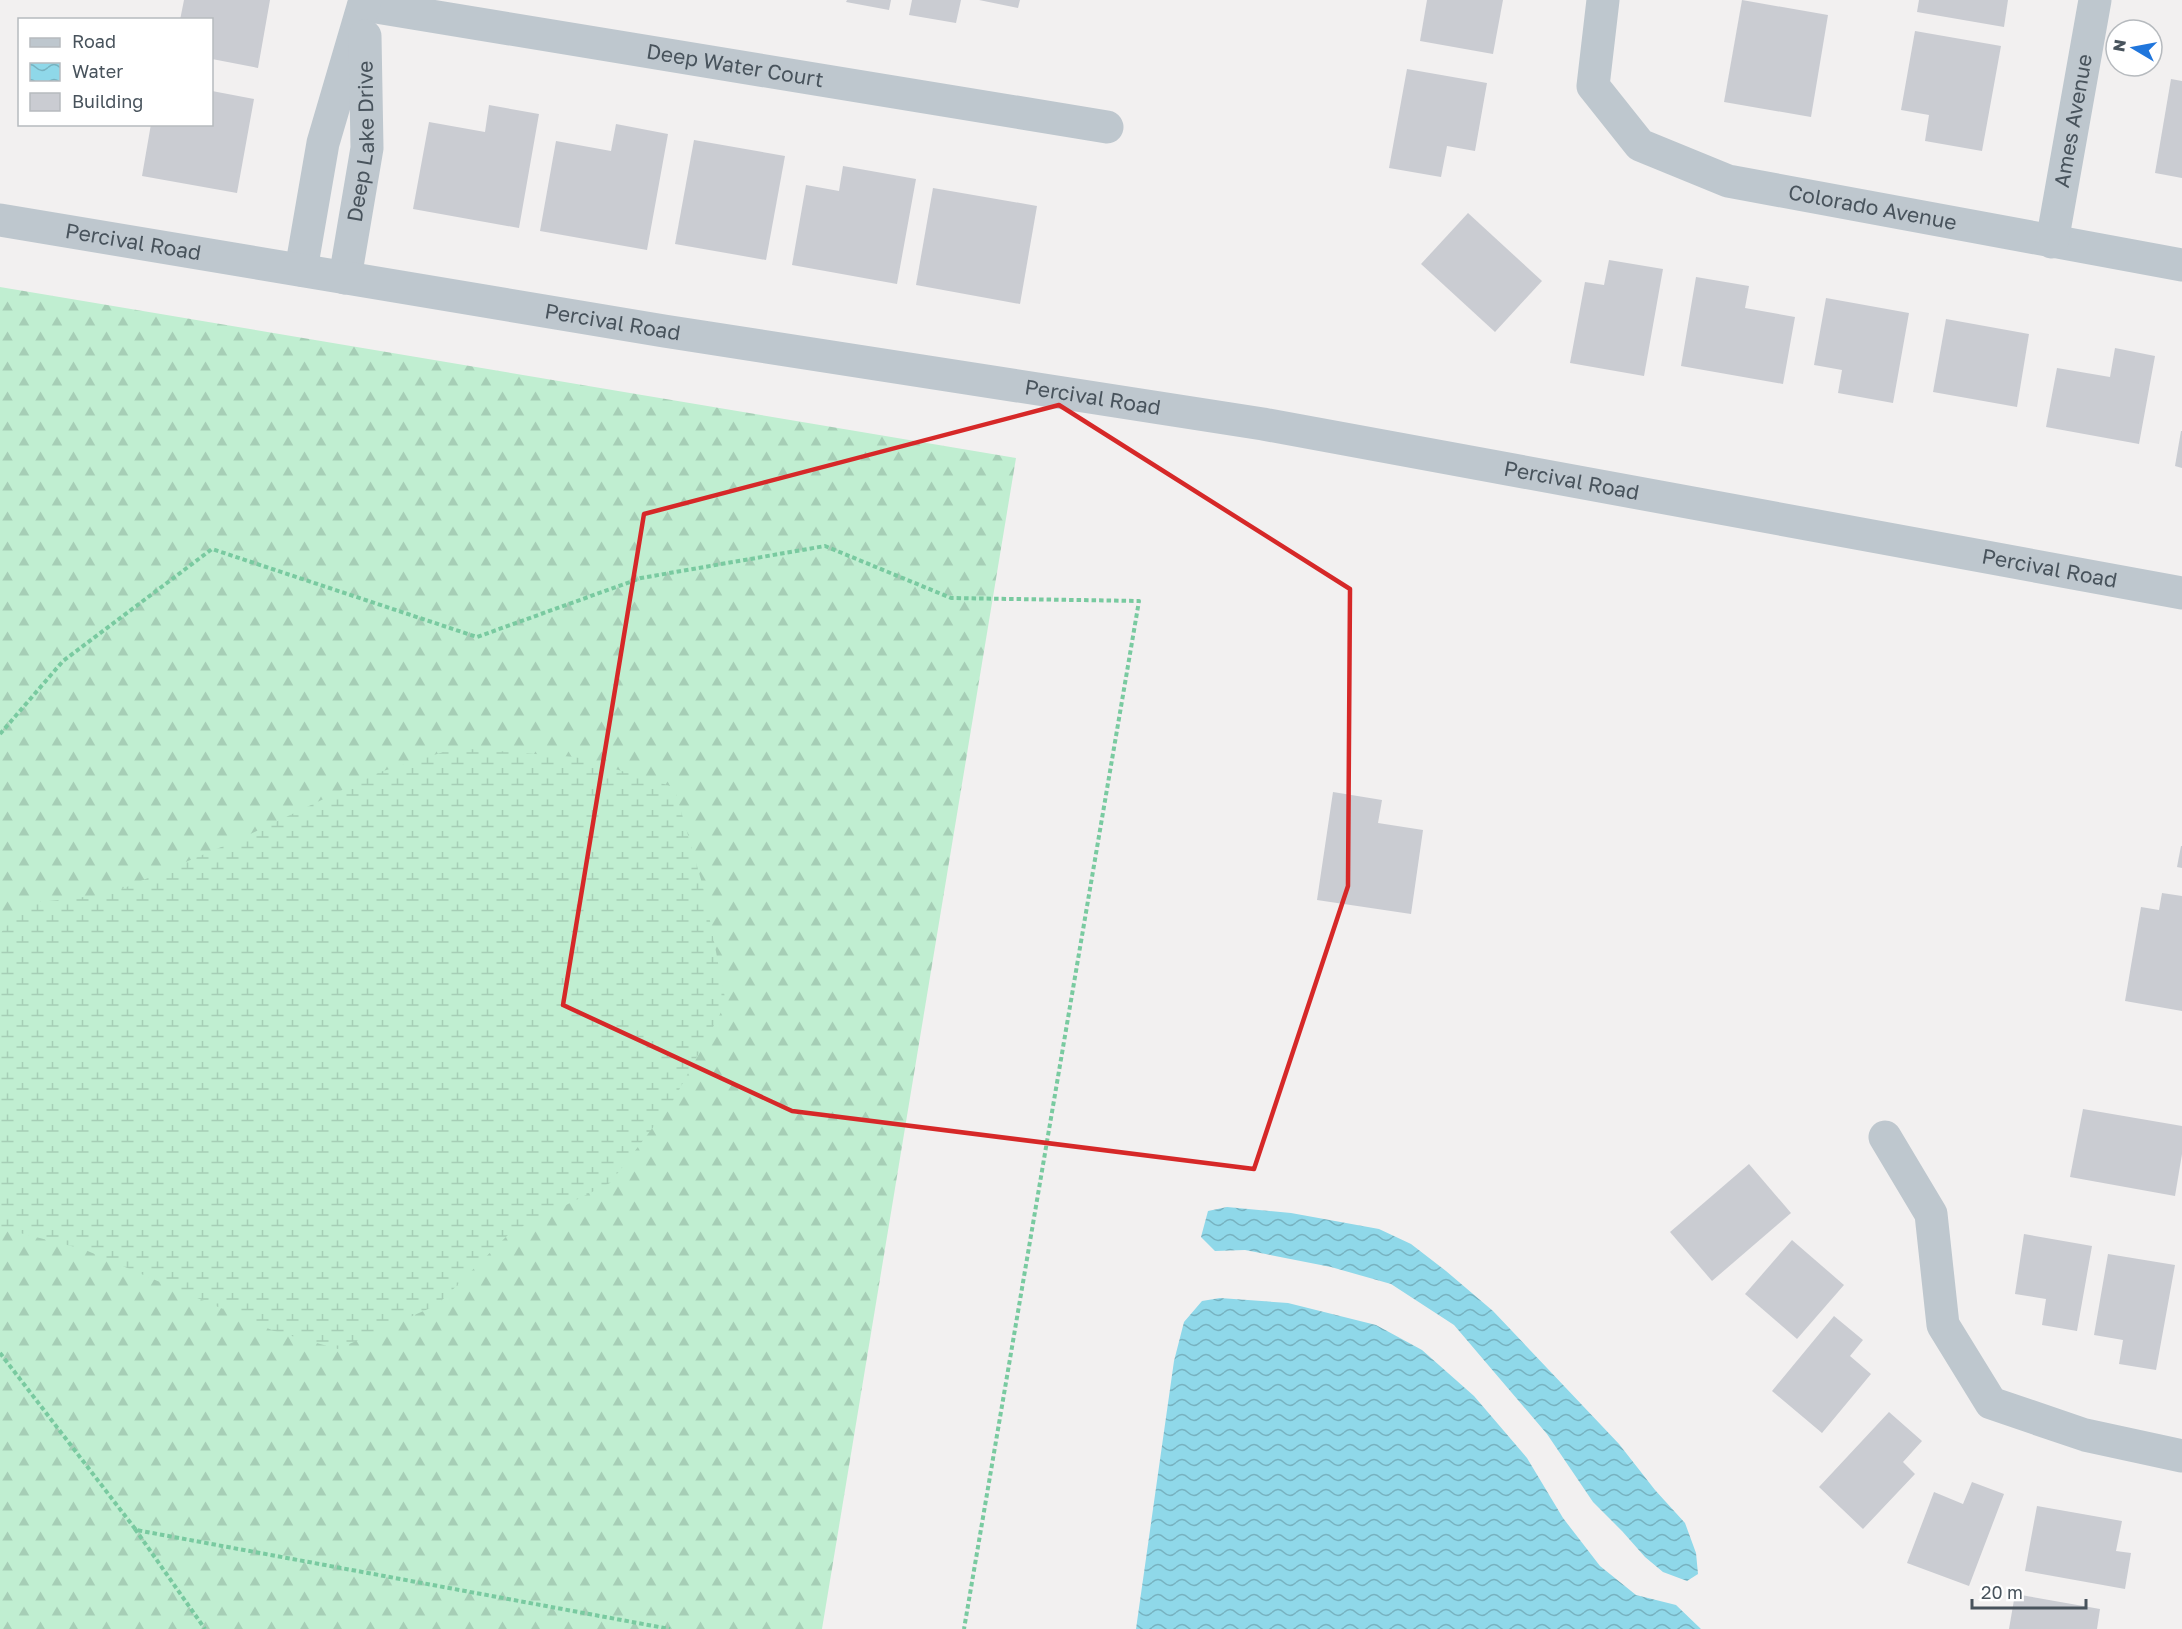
<svg xmlns="http://www.w3.org/2000/svg" width="2182" height="1629" viewBox="0 0 2182 1629" font-family="'Golos Text',sans-serif">
<defs>
<pattern id="forest-firs" width="22" height="20" patternUnits="userSpaceOnUse" patternTransform="scale(1.5)"><rect width="22" height="20" fill="#c0eed1"/><path d="M5 1l3.5 6h-7zM16 11l3.5 6h-7z" fill="#a6ceb6"/></pattern>
<pattern id="wetland-marsh" width="20" height="14" patternUnits="userSpaceOnUse" patternTransform="scale(1.5)"><rect width="20" height="14" fill="#c0eed1"/><path d="M1 5h8M5 5V1M11 12h8M15 12V8" fill="none" stroke="#a6ceb6"/></pattern>
<pattern id="water-waves" width="16" height="10" patternUnits="userSpaceOnUse" patternTransform="scale(1.5)"><rect width="16" height="10" fill="#8fd8e9"/><path d="M0 5q4-4 8 0t8 0" fill="none" stroke="#77b2c0"/></pattern>
</defs>
<rect width="100%" height="100%" fill="#f2f0f0"/>
<polygon fill="url(#forest-firs)" points="0,287 1016,458 822,1629 0,1629"/>
<polygon fill="url(#wetland-marsh)" points="456,748 576,757 674,787 704,890 726,1003 672,1103 610,1183 510,1233 437,1305 338,1349 274,1331 83,1249 0,1228 0,934 23,904 110,894 240,839 380,772"/>
<g fill="url(#water-waves)">
<polygon points="1227,1207 1291,1213 1379,1229 1411,1244 1446,1271 1493,1311 1619,1444 1655,1490 1685,1523 1696,1553 1698,1574 1687,1581 1663,1572 1645,1557 1622,1531 1593,1502 1547,1434 1454,1325 1391,1284 1331,1267 1245,1250 1215,1251 1201,1237 1208,1211"/>
<polygon points="1220,1298 1288,1303 1376,1325 1422,1350 1474,1396 1527,1458 1563,1518 1600,1566 1636,1595 1676,1605 1701,1629 1136,1629 1174,1361 1184,1322 1202,1301"/>
</g>
<g fill="#caccd2">
<polygon points="184,0 270,0 258,68 212,59 212,20 180,20"/>
<polygon points="847,0 891,0 889,10 846,2"/>
<polygon points="912,0 961,0 956,23 909,15"/>
<polygon points="979,0 1020,0 1018,8"/>
<polygon points="1427,0 1503,0 1493,54 1420,41"/>
<polygon points="1742,0 1828,15 1811,117 1724,102"/>
<polygon points="1919,0 2008,0 2004,27 1917,12"/>
<polygon points="1915,31 2001,46 1982,151 1925,141 1929,115 1901,110"/>
<polygon points="1407,69 1487,83 1475,151 1447,146 1441,177 1389,168"/>
<polygon points="2171,79 2182,81 2182,178 2155,173"/>
<polygon points="212,91 254,99 237,193 142,176 151,124 212,124"/>
<polygon points="489,105 539,114 519,228 413,209 429,122 485,132"/>
<polygon points="616,124 668,134 647,250 540,231 556,141 611,151"/>
<polygon points="694,140 785,156 766,260 675,244"/>
<polygon points="843,166 916,179 897,284 792,265 806,185 839,191"/>
<polygon points="933,188 1037,206 1020,304 916,285"/>
<polygon points="1468,213 1542,281 1495,332 1421,264"/>
<polygon points="1609,260 1663,269 1644,376 1570,363 1585,282 1604,285"/>
<polygon points="1696,277 1749,286 1745,308 1795,317 1783,384 1681,366"/>
<polygon points="1826,298 1909,313 1893,403 1838,393 1842,370 1814,365"/>
<polygon points="1946,319 2029,334 2017,407 1933,392"/>
<polygon points="2115,348 2155,356 2139,444 2046,427 2057,368 2110,377"/>
<polygon points="2181,431 2182,431 2182,468 2175,466"/>
<polygon points="1333,792 1382,800 1378,823 1423,830 1411,914 1317,900"/>
<polygon points="2181,846 2182,846 2182,868 2177,867"/>
<polygon points="2162,893 2182,896 2182,1011 2125,1001 2141,907 2159,910"/>
<polygon points="2083,1109 2182,1126 2182,1154 2175,1196 2070,1177"/>
<polygon points="1749,1164 1791,1213 1712,1281 1670,1232"/>
<polygon points="2024,1234 2092,1246 2077,1331 2042,1325 2046,1299 2015,1294"/>
<polygon points="1792,1240 1844,1285 1797,1339 1745,1294"/>
<polygon points="2108,1254 2175,1265 2156,1370 2119,1364 2123,1340 2094,1335"/>
<polygon points="1834,1316 1863,1340 1850,1356 1871,1374 1822,1433 1772,1391"/>
<polygon points="1889,1412 1922,1441 1903,1462 1915,1474 1863,1529 1819,1487"/>
<polygon points="1972,1482 2004,1494 1969,1586 1907,1563 1934,1492 1963,1504"/>
<polygon points="2037,1506 2122,1521 2116,1551 2131,1553 2125,1589 2025,1571"/>
<polygon points="2015,1594 2100,1609 2097,1629 2009,1629"/>
</g>
<g fill="none" stroke-linecap="round" stroke-linejoin="round">
<g stroke="#79caa0" stroke-width="4" stroke-dasharray="4.5 3" stroke-linecap="butt">
<polyline points="0,734 63,661 212,549 477,637 641,578 825,546 951,598 1139,601 964,1629"/>
<polyline points="0,1353 136,1530 670,1629"/>
<polyline points="135,1529 205,1629"/>
</g>
<g stroke="#bec7ce" stroke-width="33">
<path id="s1" d="M1603,0L1593,86L1640,145L1728,181L2182,265"/>
<path id="s2" d="M364,5L1107,127"/>
<path id="s3" d="M2052,242L2095,0"/>
<polyline points="301,270 323,143 365,0"/>
<path id="s4" d="M345,278L367,148L365,36"/>
<polyline points="1885,1137 1931,1214 1943,1325 1991,1403 2085,1435 2182,1456"/>
</g>
<path stroke="#bec7ce" stroke-width="33" id="s5" d="M0,220L664,331L1263,424L2182,593"/>
</g>
<path fill="none" stroke="#d62828" stroke-width="4.5" stroke-linejoin="round" d="M1059,405L1350,589L1348,886L1254,1169L792,1111L563,1005L644,514Z"/>
<g text-anchor="middle" stroke-width="5" stroke-linejoin="round" paint-order="stroke">
<g font-size="21" fill="#48535c" stroke="#fff">
<text dy="7" stroke="none"><textPath href="#s2" startOffset="376">Deep Water Court</textPath></text>
<text dy="7" stroke="none"><textPath href="#s3" startOffset="123">Ames Avenue</textPath></text>
<text dy="7" stroke="none"><textPath href="#s4" startOffset="138">Deep Lake Drive</textPath></text>
<text dy="7" stroke="none"><textPath href="#s1" startOffset="404">Colorado Avenue</textPath></text>
<text dy="7" stroke="none"><textPath href="#s5" startOffset="135">Percival Road</textPath></text>
<text dy="7" stroke="none"><textPath href="#s5" startOffset="621">Percival Road</textPath></text>
<text dy="7" stroke="none"><textPath href="#s5" startOffset="1107">Percival Road</textPath></text>
<text dy="7" stroke="none"><textPath href="#s5" startOffset="1593">Percival Road</textPath></text>
<text dy="7" stroke="none"><textPath href="#s5" startOffset="2079">Percival Road</textPath></text>
</g>
</g>
<rect x="18" y="18" width="195" height="108" fill="#ffffff" stroke="#b6babe" stroke-width="1.5"/>
<rect x="30" y="38" width="30" height="9" fill="#bec7ce" stroke="#b6babe" stroke-width="1.5"/>
<text x="72" y="48" font-size="18" fill="#48535c">Road</text>
<rect x="30" y="63" width="30" height="18" fill="url(#water-waves)" stroke="#b6babe" stroke-width="1.5"/>
<text x="72" y="78" font-size="18" fill="#48535c">Water</text>
<rect x="30" y="93" width="30" height="18" fill="#caccd2" stroke="#b6babe" stroke-width="1.5"/>
<text x="72" y="108" font-size="18" fill="#48535c">Building</text>
<g transform="translate(2134 48) rotate(280)"><circle r="28" fill="#ffffff" stroke="#b6babe" stroke-width="1.5"/>
<path d="M0-4.5L10 22L0 15L-10 22Z" fill="#2076dc"/>
<text y="-9" font-size="16" font-weight="bold" text-anchor="middle" fill="#48535c">N</text>
</g>
<path d="M1972 1599v9h114v-9" fill="none" stroke="#48535c" stroke-width="3"/>
<text x="1981" y="1599" font-size="18" fill="#48535c" stroke="#ffffff" stroke-width="4.5" paint-order="stroke">20 m</text>
</svg>
